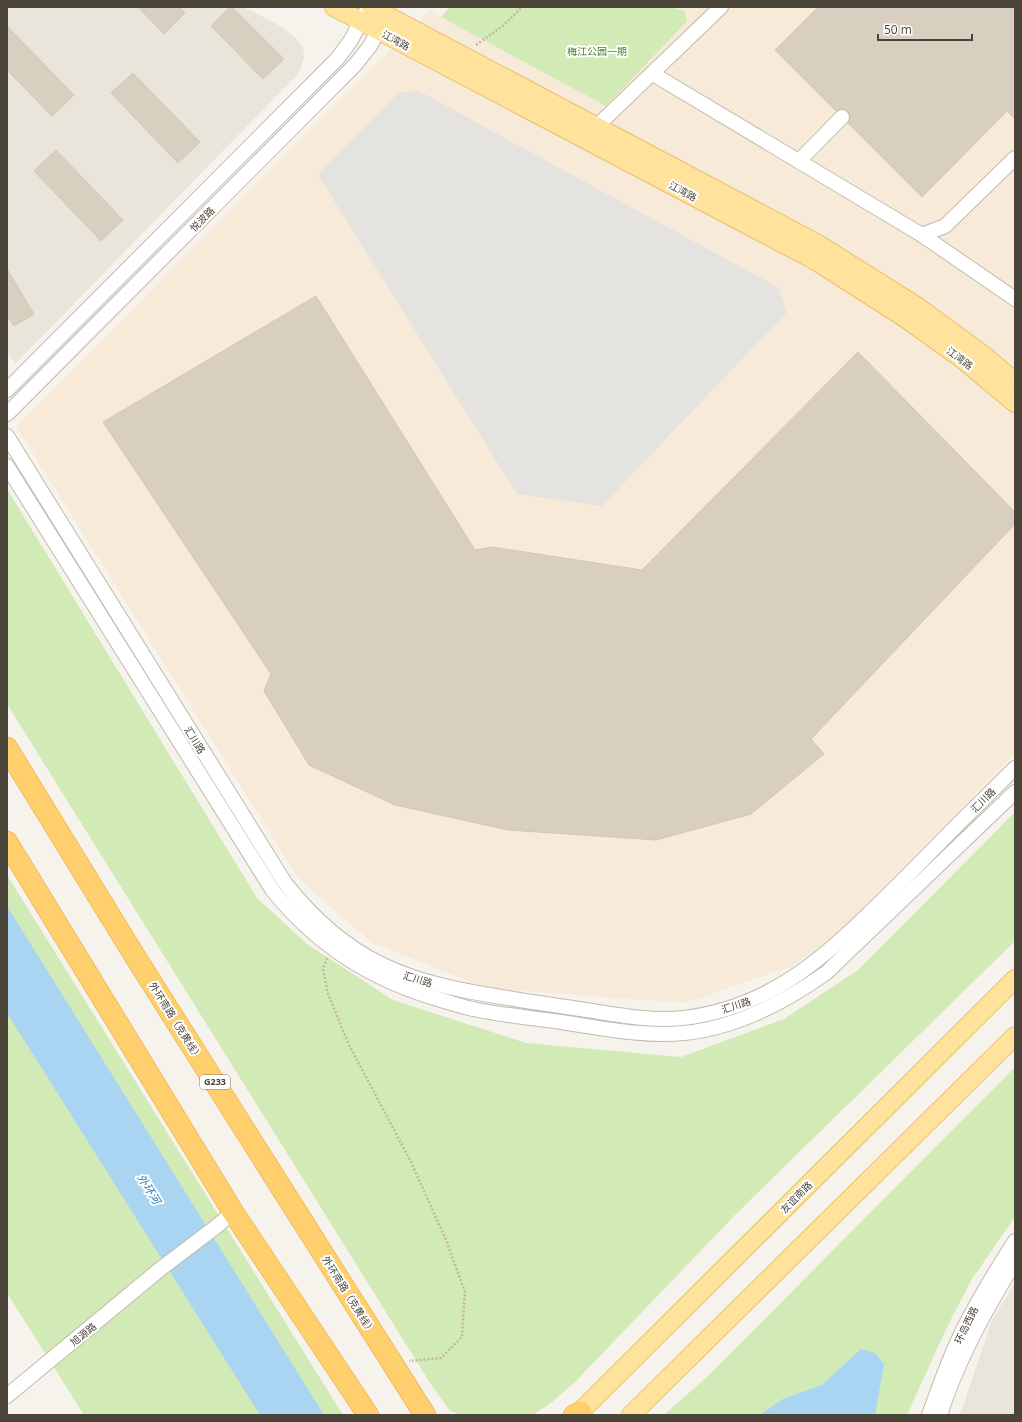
<svg xmlns="http://www.w3.org/2000/svg" width="1022" height="1422" viewBox="0 0 1022 1422" font-family="'Open Sans','Noto Sans SC',sans-serif">
<rect width="100%" height="100%" fill="#f6f3ec"/>
<g fill="#eae5da">
<polygon points="7,7 244,7 280,26 295,37 303,47 304,57 299,73 15,364 7,351"/>
<polygon points="1015,1283 1015,1415 960,1415 992,1320"/>
</g>
<polygon fill="#f7ead8" points="671,7 1015,7 1015,753 834,937 790,967 684,1003 486,988 371,942 298,878 16,426 430,10 606,106 685,11"/>
<g fill="#d2eab5">
<polygon points="450,7 671,7 685,11 687,21 606,106 441,17"/>
<polygon points="7,489 257,898 307,944 393,1000 526,1043 681,1057 784,1019 858,970 1015,812 1015,941 735,1215 575,1382 552,1402 533,1415 461,1415 450,1411 432,1386 7,704"/>
<polygon points="7,875 343,1415 84,1415 7,1293"/>
<polygon points="1015,1067 1015,1217 972,1279 948,1325 907,1415 664,1415 709,1375"/>
</g>
<polygon fill="#e5e3e0" points="419,91 779,288 787,312 602,506 517,494 318,175 399,92"/>
<g fill="#a9d4f2">
<polygon points="7,906 324,1415 260,1415 7,1013"/>
<polygon points="861,1349 875,1353 884,1364 875,1415 760,1415 783,1399 822,1385"/>
</g>
<g fill="#d8cfc1" stroke="#d3c7b4">
<polygon points="138,7 179,7 185,13 164,34"/>
<polygon points="230,7 232,7 284,59 263,79 211,26"/>
<polygon points="818,7 1015,7 1015,119 1007,111 922,197 848,123 850,119 848,111 844,109 836,111 775,50"/>
<polygon points="7,26 74,95 52,116 7,70"/>
<polygon points="133,73 200,142 178,163 111,93"/>
<polygon points="56,150 123,220 101,241 34,171"/>
<polygon points="7,269 34,314 14,326 7,315"/>
<polygon points="316,296 475,550 492,547 642,570 858,352 1015,512 1015,524 811,739 824,754 751,814 656,840 508,830 395,805 309,765 264,691 271,674 103,422"/>
</g>
<g fill="none" stroke-linecap="round" stroke-linejoin="round">
<defs>
<g id="minor">
<polyline points="653,74 922,235 1015,299"/>
<polyline points="596,127 721,7"/>
<polyline points="799,161 842,117"/>
<polyline points="922,235 945,226 1015,158"/>
<polyline points="7,390 337,59 351,40 365,13"/>
<polyline points="7,414 355,65 370,46 382,23"/>
<path d="M7,436L285,883C349,964 409,983 508,998C536,1003 565,1007 593,1011C624,1016 653,1021 683,1018C780,1007 837,945 902,881C939,843 977,805 1015,768"/>
<path d="M7,466L273,891C319,947 372,980 441,1000C451,1003 462,1007 473,1009C502,1015 531,1018 561,1022C602,1028 643,1037 684,1033C736,1028 785,1002 826,973L1015,792"/>
<polyline points="7,1396 159,1270 217,1226 233,1212"/>
<path d="M929,1415C940,1385 950,1355 965,1326C980,1297 997,1269 1015,1241"/>
<path d="M940,1415C957,1361 985,1310 1015,1262"/>
</g>
<g id="major">
<polyline points="334,7 816,261 905,318 961,358 1015,403"/>
<polyline points="371,7 818,244 918,307 986,357 1015,382"/>
<polyline points="577,1415 1015,979"/>
<polyline points="631,1415 1015,1036"/>
</g>
<g id="highway">
<polyline points="7,748 136,958 425,1415"/>
<polyline points="7,842 233,1212 368,1415"/>
<polyline points="574,1415 581,1412"/>
</g>
</defs>
<use href="#minor" stroke="#c2bbae" stroke-width="16"/>
<use href="#major" stroke="#e6c16a" stroke-width="20"/>
<use href="#highway" stroke="#e0a43c" stroke-width="22"/>
<g stroke="#c4b79f" stroke-width="2.5" stroke-dasharray="2 2" stroke-linecap="butt">
<polyline points="476,45 504,25 522,7"/>
<polyline points="327,958 323,969 328,994 349,1045 411,1162 446,1240 465,1292 462,1337 441,1358 409,1361"/>
</g>
<use href="#minor" stroke="#fff" stroke-width="14"/>
<use href="#major" stroke="#ffe39c" stroke-width="18"/>
<use href="#highway" stroke="#ffcf6e" stroke-width="21"/>
</g>
<g text-anchor="middle" stroke-width="4" stroke-linejoin="round" paint-order="stroke">
<rect fill="#fff" stroke="#817c74" stroke-width="1" x="200" y="1075" width="30" height="14" rx="3"/>
<g font-size="9" font-weight="bold" fill="#4b4439">
<text x="215" y="1085">G233</text>
</g>
<g font-size="10" fill="#4b4439" stroke="#fff">
<text transform="translate(396 40) rotate(28)" y="4">江湾路</text>
<text transform="translate(683 191) rotate(28)" y="4">江湾路</text>
<text transform="translate(202 219) rotate(-45)" y="4">悦波路</text>
<text transform="translate(960 358) rotate(37)" y="4">江湾路</text>
<text transform="translate(195 740) rotate(58)" y="4">汇川路</text>
<text transform="translate(983 800) rotate(-45)" y="4">汇川路</text>
<text transform="translate(418 979) rotate(17)" y="4">汇川路</text>
<text transform="translate(736 1005) rotate(-18)" y="4">汇川路</text>
<text transform="translate(176 1021) rotate(58)" y="4">外环南路（克黄线）</text>
<text transform="translate(796 1197) rotate(-45)" y="4">友谊南路</text>
<text transform="translate(349 1295) rotate(58)" y="4">外环南路（克黄线）</text>
<text transform="translate(966 1325) rotate(-64)" y="4">环岛西路</text>
<text transform="translate(83 1334) rotate(-39)" y="4">旭源路</text>
</g>
<g font-size="10" fill="#4a7f2a" stroke="#fff">
<text x="597" y="55">梅江公园一期</text>
</g>
<g font-size="11" font-style="italic" fill="#2e7ab2" stroke="#fff">
<text transform="translate(149 1189) rotate(58)" y="4">外环河</text>
</g>
</g>
<rect width="1022" height="1422" fill="none" stroke="#4b4439" stroke-width="16"/>
<path d="M878 34v6h94v-6" fill="none" stroke="#4b4439" stroke-width="2"/>
<text x="884" y="34" font-size="12" fill="#4b4439" stroke="#ffffff" stroke-width="3" paint-order="stroke">50 m</text>
</svg>
